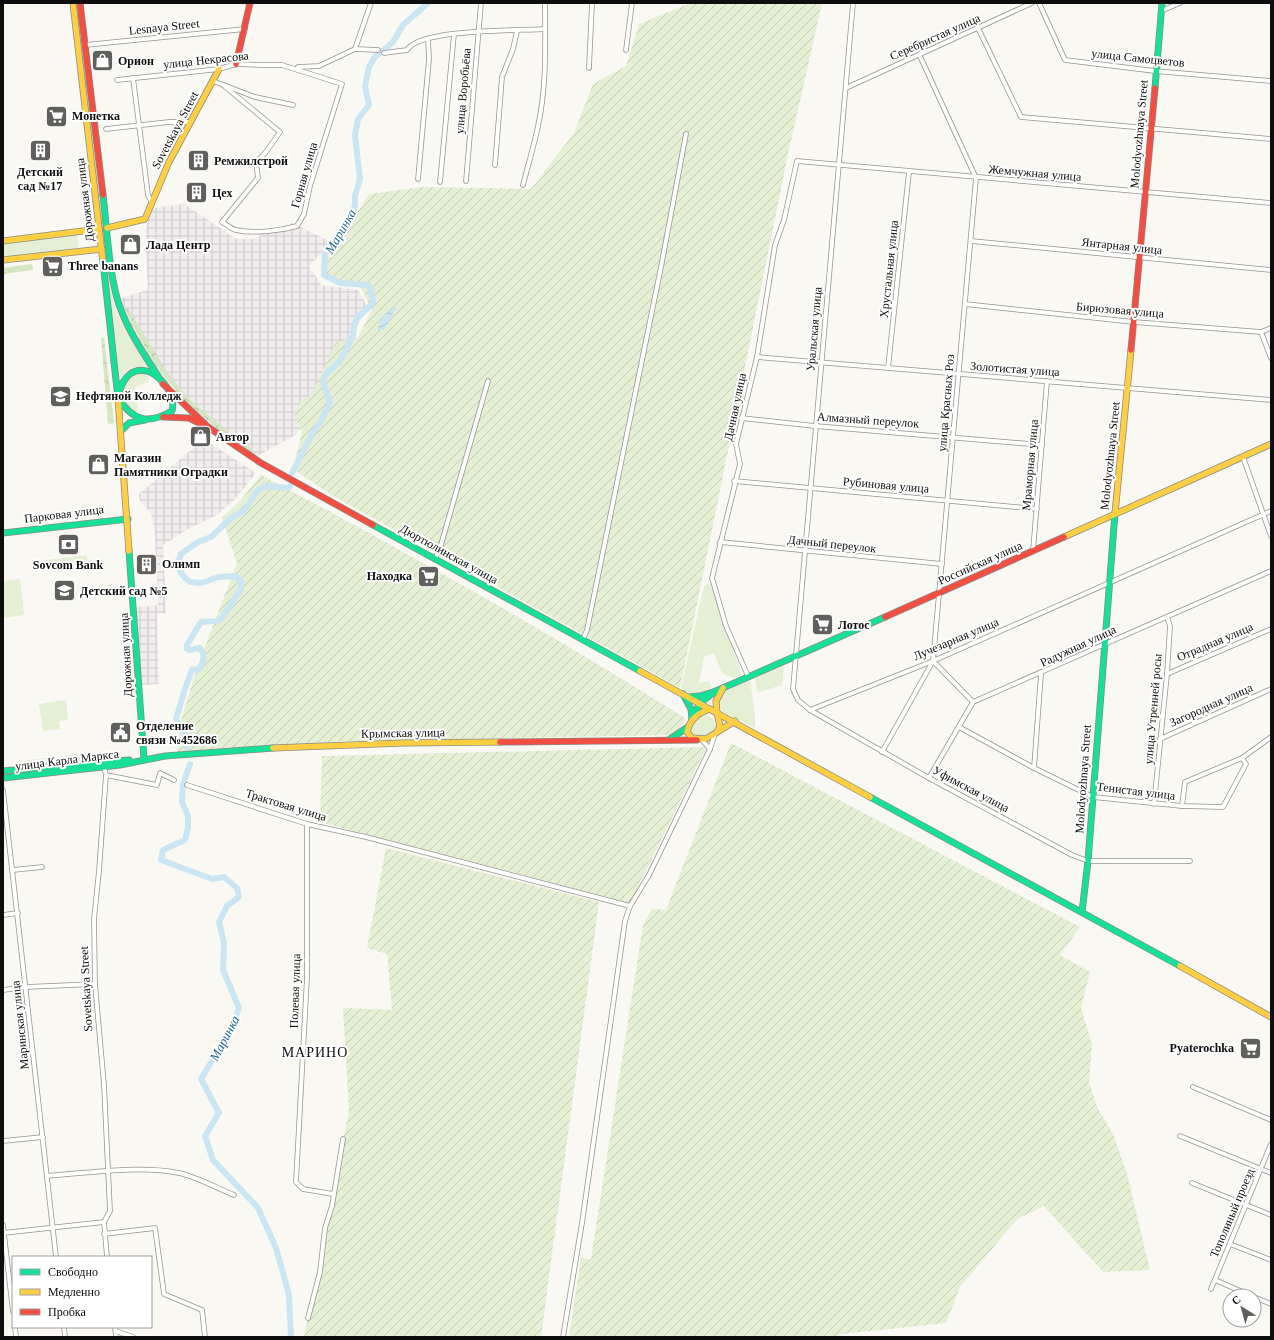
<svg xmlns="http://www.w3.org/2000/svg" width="1274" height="1340" viewBox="0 0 1274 1340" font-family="Georgia,serif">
<defs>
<pattern id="industrial-grid" width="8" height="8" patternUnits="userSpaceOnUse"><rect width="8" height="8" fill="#f1ecee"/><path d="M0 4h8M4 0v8" fill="none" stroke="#cdc9cb"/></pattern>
<pattern id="forest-crowns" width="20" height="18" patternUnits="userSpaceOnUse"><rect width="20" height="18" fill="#d5e6c1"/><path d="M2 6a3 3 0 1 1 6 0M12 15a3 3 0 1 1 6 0" fill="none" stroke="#b6c4a5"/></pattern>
<pattern id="garden-furrows" width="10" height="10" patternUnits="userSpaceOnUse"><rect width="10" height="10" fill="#e4efd3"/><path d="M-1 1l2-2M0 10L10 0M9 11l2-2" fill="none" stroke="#c2ccb4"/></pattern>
<pattern id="water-waves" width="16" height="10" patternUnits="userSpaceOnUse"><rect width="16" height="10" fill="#cae6f3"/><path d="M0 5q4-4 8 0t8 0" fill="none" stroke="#acc4cf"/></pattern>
</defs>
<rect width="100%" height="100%" fill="#faf8f2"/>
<g fill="url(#industrial-grid)">
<polygon points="185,204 236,239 253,239 292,223 332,242 309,266 321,285 358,290 368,307 297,434 256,457 224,437 188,405 152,362 129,323 121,298 148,290 145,232 152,208"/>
<polygon points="204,439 256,473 235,499 217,515 188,529 163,545 166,613 157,613 159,684 140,685 136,607 158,605 155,535 151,513 140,501 139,494"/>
</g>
<g fill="#e4efd3">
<polygon points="76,3 77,3 103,224 101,225"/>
<polygon points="77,235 79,249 3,258 3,244"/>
<path d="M106,271H108L115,310L136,348L150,368C138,364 126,369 120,379Z"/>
<path d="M143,372L149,378L148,382L135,387L138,409L137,412L134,413C132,411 128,409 126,407C117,392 127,373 143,372Z"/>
<polygon points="87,555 88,563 41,569 40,561"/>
<polygon points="20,579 24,615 3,618 3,581"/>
<path d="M710,583L742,675L734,678L722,673L714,653L704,657L699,683L709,681L712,687C698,694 694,697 681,688L704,586Z"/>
<polygon points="129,615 131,642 123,643 120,616"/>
<polygon points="784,666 782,685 760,692 757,691 755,678"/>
<polygon points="750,680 755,715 755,728 721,711 718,701 724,692"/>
<polygon points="66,700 68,720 59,721 60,729 43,731 39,704"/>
<path d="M706,714L714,720L716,725L713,733L707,737L691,735C691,724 696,717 706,714Z"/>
<polygon points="90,753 90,760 22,768 22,761"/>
</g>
<g fill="url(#forest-crowns)">
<polygon points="32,264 33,270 3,274 3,268"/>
<path d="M128,308L169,375L189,399L239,441L242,438L253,451L251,453C229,437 206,420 186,401C160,376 141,342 125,309Z"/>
<polygon points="101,338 104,338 114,423 108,424"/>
</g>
<g fill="url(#garden-furrows)">
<path d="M691,3H822L788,154L680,688L333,496L293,469L302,432L294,414L301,401L312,394L336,342L358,337L372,310L360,286C339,285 334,285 322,267L369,194L422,187L531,189L574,133L593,84L626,66L639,24Z"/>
<path d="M261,475C405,551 547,631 685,718L679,732L671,735L341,741L177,755L180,723L197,668L237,563L222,518L240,501Z"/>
<polygon points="731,743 1080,927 1060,955 1090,972 1081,1008 1092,1044 1089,1083 1098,1109 1113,1134 1127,1174 1150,1270 1103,1272 1044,1206 1017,1219 960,1287 946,1323 842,1334 834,1337 569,1337 581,1258 591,1259 643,925 652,909 666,910"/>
<polygon points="707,747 630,903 320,822 322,756"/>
<polygon points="386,848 599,902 541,1337 304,1337 349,1111 343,1008 392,1010 387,954 367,948"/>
</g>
<path fill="url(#water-waves)" d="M395,307L397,309C391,315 389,323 384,330H378C379,318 386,312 395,307Z"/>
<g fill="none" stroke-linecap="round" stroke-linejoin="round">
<g stroke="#cae6f3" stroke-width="6">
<polyline points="292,473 313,432 320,423 330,402 323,382 325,375 339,362 353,336 354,325 358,317 373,303 371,290 368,285 340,283 324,275 325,253 352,215 355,205 355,196 360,179 355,135 358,119 369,105 365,86 369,67 375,57 393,42 403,25 428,3"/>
<path d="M187,748L185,734L176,719L185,689L192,670L199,669C204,661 206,656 200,648L190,650L187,649V645L201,622L217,621L221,619L241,589V582L236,576L219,577L201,583L190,582L184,577L180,571L178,563L181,554L198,542L211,537L231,518L244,511L258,490L266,486L288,488L290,486"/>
<polyline points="190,764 183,784 182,802 188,816 188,828 185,840 163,850 161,860 212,879 224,877 237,888 239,897 227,906 219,922 224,943 223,970 239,1008 229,1033 201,1079 219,1113 205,1136 213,1160 258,1208 276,1248 289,1295 291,1337"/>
</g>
<defs>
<g id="street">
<polyline points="853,3 793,689 798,700 810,710 929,778 1072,855 1088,861 1190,861"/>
<polyline points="1039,3 1065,60 1155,71 1271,81"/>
<polyline points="1161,11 1180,3"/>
<polyline points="978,28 1021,117 1271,139"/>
<polyline points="85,45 245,29"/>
<polyline points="355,49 378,50"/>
<polyline points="626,50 632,3"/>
<path d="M384,53L407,50C420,28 519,31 545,29"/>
<polyline points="298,67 319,66 355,49 371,3"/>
<polyline points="589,68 592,3"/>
<polyline points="133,78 148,195 152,203"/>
<path d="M117,80L219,69L236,64L262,65H282L342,84L310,186L304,214L297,226C279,231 254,234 236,230C231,229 226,224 222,222L258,178L256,162L266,152L280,132L223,85"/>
<polyline points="213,81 255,97 293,105"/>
<polyline points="846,88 1032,3"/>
<polyline points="106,129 169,122 191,122"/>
<polyline points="495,165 502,77 513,49 517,31"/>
<polyline points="418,179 429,59 428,39"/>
<polyline points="466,181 481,3"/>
<polyline points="440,182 454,34"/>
<path d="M523,185C528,165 534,146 538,126C547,86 545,43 545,3"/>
<polyline points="971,241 1271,270"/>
<polyline points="965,304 1134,322 1261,332 1271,328"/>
<polyline points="1261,332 1271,358"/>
<polyline points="757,357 1271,400"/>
<polyline points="888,368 909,172"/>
<polyline points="741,418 815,426 1042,445"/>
<polyline points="1243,457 1271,536"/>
<polyline points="734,481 1037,509"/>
<polyline points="720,542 942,564"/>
<polyline points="1033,551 1047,381"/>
<polyline points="435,559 441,545 488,381"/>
<polyline points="583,639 587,630 661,267 686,134"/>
<polyline points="933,661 973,702"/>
<polyline points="1167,674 1271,629"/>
<polyline points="748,676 726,626 712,578 740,464 736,444 757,357 775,245 784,220 797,161 1271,203"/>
<polyline points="810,710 933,661 1271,511"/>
<polyline points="959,727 1034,768 1093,797 1182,806 1223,807 1246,764 1242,758"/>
<polyline points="701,739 710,749"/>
<polyline points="1160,739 1271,689"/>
<polyline points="882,752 933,661 976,178 919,54"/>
<polyline points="104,767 106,775 99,871 94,919 95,984 104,1085 110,1211 104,1222 107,1257"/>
<polyline points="1034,768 1041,674"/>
<polyline points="106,775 157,785 160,773 174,780"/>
<polyline points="929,778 973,702 1271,571"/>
<polyline points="187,785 307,824 366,837 630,906"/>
<polyline points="3,790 56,1257"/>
<polyline points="1154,804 1167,674 1170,626 1167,617"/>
<polyline points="1182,806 1185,782 1242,758 1271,737"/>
<polyline points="307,824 307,977 296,1182 303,1189 333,1194"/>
<polyline points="13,870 42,867"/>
<polyline points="3,915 18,913"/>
<polyline points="3,990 26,987 95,984"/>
<polyline points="1193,1087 1271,1120"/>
<polyline points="1180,1136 1271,1173"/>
<polyline points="3,1141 43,1137"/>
<path d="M47,1176C88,1173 139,1165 179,1173C197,1177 217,1188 234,1195"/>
<polyline points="1192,1183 1271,1215"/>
<polyline points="3,1225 13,1312"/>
<polyline points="3,1233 104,1222"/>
<polyline points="104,1234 155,1228 164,1294 202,1310 205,1337"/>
<polyline points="1230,1244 1271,1260"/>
<polyline points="1215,1280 1252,1296"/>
<polyline points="1211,1289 1271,1144"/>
<polyline points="1254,1297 1271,1304"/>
<polyline points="308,1318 320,1272 325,1228 332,1206 343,1139"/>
<polyline points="15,1327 16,1337"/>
<polyline points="64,1327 65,1337"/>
<polyline points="115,1327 116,1337"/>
<polyline points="116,1331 133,1337"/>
<polyline points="563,1337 582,1223 625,921 630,906 649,875 710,749 715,734"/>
</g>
<g id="fast">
<polyline points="1155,88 1162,3"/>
<path d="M103,195C107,228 109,280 121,310C130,334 144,354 158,376"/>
<path d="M103,262L118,398C133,421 148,425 172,411C178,392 150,359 130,374C123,379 121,387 118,395"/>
<polyline points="121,431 129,423 145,420"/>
<polyline points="373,525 640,671"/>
<polyline points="3,533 128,519"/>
<polyline points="129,551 144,759"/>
<polyline points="683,694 691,709 692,719"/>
<polyline points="689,697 700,696 716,691"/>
<polyline points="692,719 700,703 716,691 885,617"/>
<polyline points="670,739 688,727"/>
<polyline points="3,771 129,760"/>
<polyline points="3,778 120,765 165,756 273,748"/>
<polyline points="870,797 1180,966"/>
<polyline points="1082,912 1088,861 1115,513"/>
</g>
<g id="slow">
<polyline points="73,3 103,262"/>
<polyline points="107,228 145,219 169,162 219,69"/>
<polyline points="3,241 99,229"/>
<polyline points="3,260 102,249"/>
<polyline points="118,398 129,551"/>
<polyline points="1115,513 1131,350"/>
<polyline points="1064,537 1271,444"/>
<polyline points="640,671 870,797"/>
<path d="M710,709C698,713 690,719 687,732L692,738L706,739L735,721"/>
<polyline points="717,713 716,701 723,688"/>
<polyline points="717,713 720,726 717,732"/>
<polyline points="273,748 403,743 500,742"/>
<polyline points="1180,966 1271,1017"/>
</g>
<g id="jam">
<polyline points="80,3 103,195"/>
<polyline points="236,64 250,3"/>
<polyline points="1131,350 1155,88"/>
<polyline points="163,384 208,427 261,463 373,525"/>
<polyline points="163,417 189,418 201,424"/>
<polyline points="885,617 1064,537"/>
<polyline points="500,742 697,740"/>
</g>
</defs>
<use href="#street" stroke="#949390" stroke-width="5.5"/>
<use href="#fast" stroke="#8a8987" stroke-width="7"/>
<use href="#slow" stroke="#8a8987" stroke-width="7"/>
<use href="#jam" stroke="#8a8987" stroke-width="7"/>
<use href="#street" stroke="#fefefd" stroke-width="4"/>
<use href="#fast" stroke="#16e098" stroke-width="5.5"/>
<use href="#slow" stroke="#ffcf43" stroke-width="5.5"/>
<use href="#jam" stroke="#f24e42" stroke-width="5.5"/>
</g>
<defs>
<symbol id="shop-square" viewBox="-11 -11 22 22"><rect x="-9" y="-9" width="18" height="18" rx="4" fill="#605f5d" stroke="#fff"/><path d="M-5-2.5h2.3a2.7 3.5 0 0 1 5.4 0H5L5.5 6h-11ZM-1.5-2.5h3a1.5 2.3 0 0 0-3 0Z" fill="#fff"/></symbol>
<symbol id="supermarket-square" viewBox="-11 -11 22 22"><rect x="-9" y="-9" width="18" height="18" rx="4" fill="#605f5d" stroke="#fff"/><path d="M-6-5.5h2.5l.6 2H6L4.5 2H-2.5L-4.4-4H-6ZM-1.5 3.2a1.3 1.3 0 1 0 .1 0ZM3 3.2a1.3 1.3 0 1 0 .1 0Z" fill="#fff"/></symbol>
<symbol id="building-square" viewBox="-11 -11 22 22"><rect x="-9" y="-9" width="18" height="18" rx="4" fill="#605f5d" stroke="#fff"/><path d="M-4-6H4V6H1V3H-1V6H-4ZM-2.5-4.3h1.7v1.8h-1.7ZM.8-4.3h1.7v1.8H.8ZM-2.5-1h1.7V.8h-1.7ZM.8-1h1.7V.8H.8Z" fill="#fff"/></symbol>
<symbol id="university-square" viewBox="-11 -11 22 22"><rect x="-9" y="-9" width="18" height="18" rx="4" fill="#605f5d" stroke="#fff"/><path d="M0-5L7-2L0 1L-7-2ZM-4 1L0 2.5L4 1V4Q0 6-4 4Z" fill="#fff"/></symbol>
<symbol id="bank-square" viewBox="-11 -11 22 22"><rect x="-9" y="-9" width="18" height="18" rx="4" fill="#605f5d" stroke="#fff"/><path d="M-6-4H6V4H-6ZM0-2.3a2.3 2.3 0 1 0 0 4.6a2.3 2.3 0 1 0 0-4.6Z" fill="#fff"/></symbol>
<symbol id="school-square" viewBox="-11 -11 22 22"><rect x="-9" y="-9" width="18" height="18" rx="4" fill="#605f5d" stroke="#fff"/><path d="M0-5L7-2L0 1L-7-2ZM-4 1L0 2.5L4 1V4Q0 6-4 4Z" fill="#fff"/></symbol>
<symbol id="civic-square" viewBox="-11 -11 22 22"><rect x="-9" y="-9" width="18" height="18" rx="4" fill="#605f5d" stroke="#fff"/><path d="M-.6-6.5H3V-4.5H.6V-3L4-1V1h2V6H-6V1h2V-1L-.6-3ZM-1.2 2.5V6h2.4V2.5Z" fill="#fff"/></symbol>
</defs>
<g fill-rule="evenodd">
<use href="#shop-square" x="90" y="48" width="25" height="25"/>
<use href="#supermarket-square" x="44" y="104" width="25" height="25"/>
<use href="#building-square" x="28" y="138" width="25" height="25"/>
<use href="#building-square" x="186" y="148" width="25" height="25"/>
<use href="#building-square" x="184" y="180" width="25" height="25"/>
<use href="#shop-square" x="118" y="232" width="25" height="25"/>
<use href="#supermarket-square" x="40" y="254" width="25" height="25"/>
<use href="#university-square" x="48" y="384" width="25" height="25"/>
<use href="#shop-square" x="188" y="424" width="25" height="25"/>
<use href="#shop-square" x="86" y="452" width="25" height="25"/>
<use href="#bank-square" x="56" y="532" width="25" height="25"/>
<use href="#building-square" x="134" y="552" width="25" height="25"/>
<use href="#supermarket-square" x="416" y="564" width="25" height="25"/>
<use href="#school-square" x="52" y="578" width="25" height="25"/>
<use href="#supermarket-square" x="810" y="612" width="25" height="25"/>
<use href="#civic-square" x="108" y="720" width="25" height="25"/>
<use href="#supermarket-square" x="1238" y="1036" width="25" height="25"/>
</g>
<g text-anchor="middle" stroke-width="4" stroke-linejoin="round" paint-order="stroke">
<g font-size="12" fill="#0d0d0d" stroke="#fff">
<text transform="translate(164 27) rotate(-6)" y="4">Lesnaya Street</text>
<text transform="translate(935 37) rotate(-24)" y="4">Серебристая улица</text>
<text transform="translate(1138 58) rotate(6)" y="4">улица Самоцветов</text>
<text transform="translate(206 60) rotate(-6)" y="4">улица Некрасова</text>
<text transform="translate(463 91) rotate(-85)" y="4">улица Воробьёва</text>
<text transform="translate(175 130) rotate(-62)" y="4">Sovetskaya Street</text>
<text transform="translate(1139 134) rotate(-85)" y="4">Molodyozhnaya Street</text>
<text transform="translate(1035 173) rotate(5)" y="4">Жемчужная улица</text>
<text transform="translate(304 175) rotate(-74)" y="4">Горная улица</text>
<text transform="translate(85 200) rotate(-97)" y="4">Дорожная улица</text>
<text transform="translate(1122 246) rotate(6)" y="4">Янтарная улица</text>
<text transform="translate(889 269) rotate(-84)" y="4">Хрустальная улица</text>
<text transform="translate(1120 310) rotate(5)" y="4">Бирюзовая улица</text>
<text transform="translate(814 329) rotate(-85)" y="4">Уральская улица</text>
<text transform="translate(1015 369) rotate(4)" y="4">Золотистая улица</text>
<text transform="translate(946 403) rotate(-85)" y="4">улица Красных Роз</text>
<text transform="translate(735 407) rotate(-78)" y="4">Дачная улица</text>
<text transform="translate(868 420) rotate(4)" y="4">Алмазный переулок</text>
<text transform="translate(1110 456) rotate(-84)" y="4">Molodyozhnaya Street</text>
<text transform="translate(1030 465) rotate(-85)" y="4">Мраморная улица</text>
<text transform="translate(886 485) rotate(5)" y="4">Рубиновая улица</text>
<text transform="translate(64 514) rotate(-7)" y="4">Парковая улица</text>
<text transform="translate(832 544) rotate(6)" y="4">Дачный переулок</text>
<text transform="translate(449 554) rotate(29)" y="4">Дюртюлинская улица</text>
<text transform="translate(980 563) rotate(-24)" y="4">Российская улица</text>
<text transform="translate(956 639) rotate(-23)" y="4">Лучезарная улица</text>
<text transform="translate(1215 642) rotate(-23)" y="4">Отрадная улица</text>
<text transform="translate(1078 646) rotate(-25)" y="4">Радужная улица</text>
<text transform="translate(126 655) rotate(-93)" y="4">Дорожная улица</text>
<text transform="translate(1211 705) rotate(-24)" y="4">Загородная улица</text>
<text transform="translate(1153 709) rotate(-85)" y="4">улица Утренней росы</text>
<text transform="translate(403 733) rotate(-1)" y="4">Крымская улица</text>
<text transform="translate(67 760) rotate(-7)" y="4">улица Карла Маркса</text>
<text transform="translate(1083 779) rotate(-86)" y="4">Molodyozhnaya Street</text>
<text transform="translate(971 789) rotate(28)" y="4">Уфимская улица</text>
<text transform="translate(1136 791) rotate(7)" y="4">Тенистая улица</text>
<text transform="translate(286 805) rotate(17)" y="4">Трактовая улица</text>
<text transform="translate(86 989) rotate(-93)" y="4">Sovetskaya Street</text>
<text transform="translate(295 991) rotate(-88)" y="4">Полевая улица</text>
<text transform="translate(20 1025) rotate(-96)" y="4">Маринская улица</text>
<text transform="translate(1232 1213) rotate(-67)" y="4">Тополиный проезд</text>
</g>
<g font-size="12" font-weight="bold" fill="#0d0d0d" stroke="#fff" text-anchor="start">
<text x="118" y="65">Орион</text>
<text x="72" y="120">Монетка</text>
<text x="214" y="165">Ремжилстрой</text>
<text x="40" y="176" text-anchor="middle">Детский<tspan x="40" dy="14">сад №17</tspan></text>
<text x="212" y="197">Цех</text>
<text x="146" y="249">Лада Центр</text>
<text x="68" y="270">Three banans</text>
<text x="76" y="400">Нефтяной Колледж</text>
<text x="216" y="441">Автор</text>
<text x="114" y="462">Магазин<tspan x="114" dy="14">Памятники Оградки</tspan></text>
<text x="162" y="568">Олимп</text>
<text x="68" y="569" text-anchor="middle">Sovcom Bank</text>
<text x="412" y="580" text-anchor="end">Находка</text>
<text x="80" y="595">Детский сад №5</text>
<text x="838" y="629">Лотос</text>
<text x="136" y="730">Отделение<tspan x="136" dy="14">связи №452686</tspan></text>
<text x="1234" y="1052" text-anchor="end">Pyaterochka</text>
</g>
<g font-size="13" font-style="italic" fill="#1d6799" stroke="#fff">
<text transform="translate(340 231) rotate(-60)" y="5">Маринка</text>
<text transform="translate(224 1038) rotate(-62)" y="5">Маринка</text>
</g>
<g font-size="14" letter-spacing="1" fill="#0d0d0d" stroke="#fff">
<text x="315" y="1057">МАРИНО</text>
</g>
</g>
<rect width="1274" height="1340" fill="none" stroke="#0d0d0d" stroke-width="8"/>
<rect x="12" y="1256" width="140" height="72" fill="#ffffff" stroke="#9e9e9e"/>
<rect x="20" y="1269" width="20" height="6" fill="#16e098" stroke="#9e9e9e"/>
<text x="48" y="1276" font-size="12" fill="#0d0d0d">Свободно</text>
<rect x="20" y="1289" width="20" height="6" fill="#ffcf43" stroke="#9e9e9e"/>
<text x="48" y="1296" font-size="12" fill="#0d0d0d">Медленно</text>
<rect x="20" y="1309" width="20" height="6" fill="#f24e42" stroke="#9e9e9e"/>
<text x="48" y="1316" font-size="12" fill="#0d0d0d">Пробка</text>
<g transform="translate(1242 1308) rotate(323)"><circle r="19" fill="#ffffff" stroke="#9e9e9e"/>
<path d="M0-3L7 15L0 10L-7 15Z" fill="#605f5d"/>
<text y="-6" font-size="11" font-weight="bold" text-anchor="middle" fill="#0d0d0d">С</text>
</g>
</svg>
